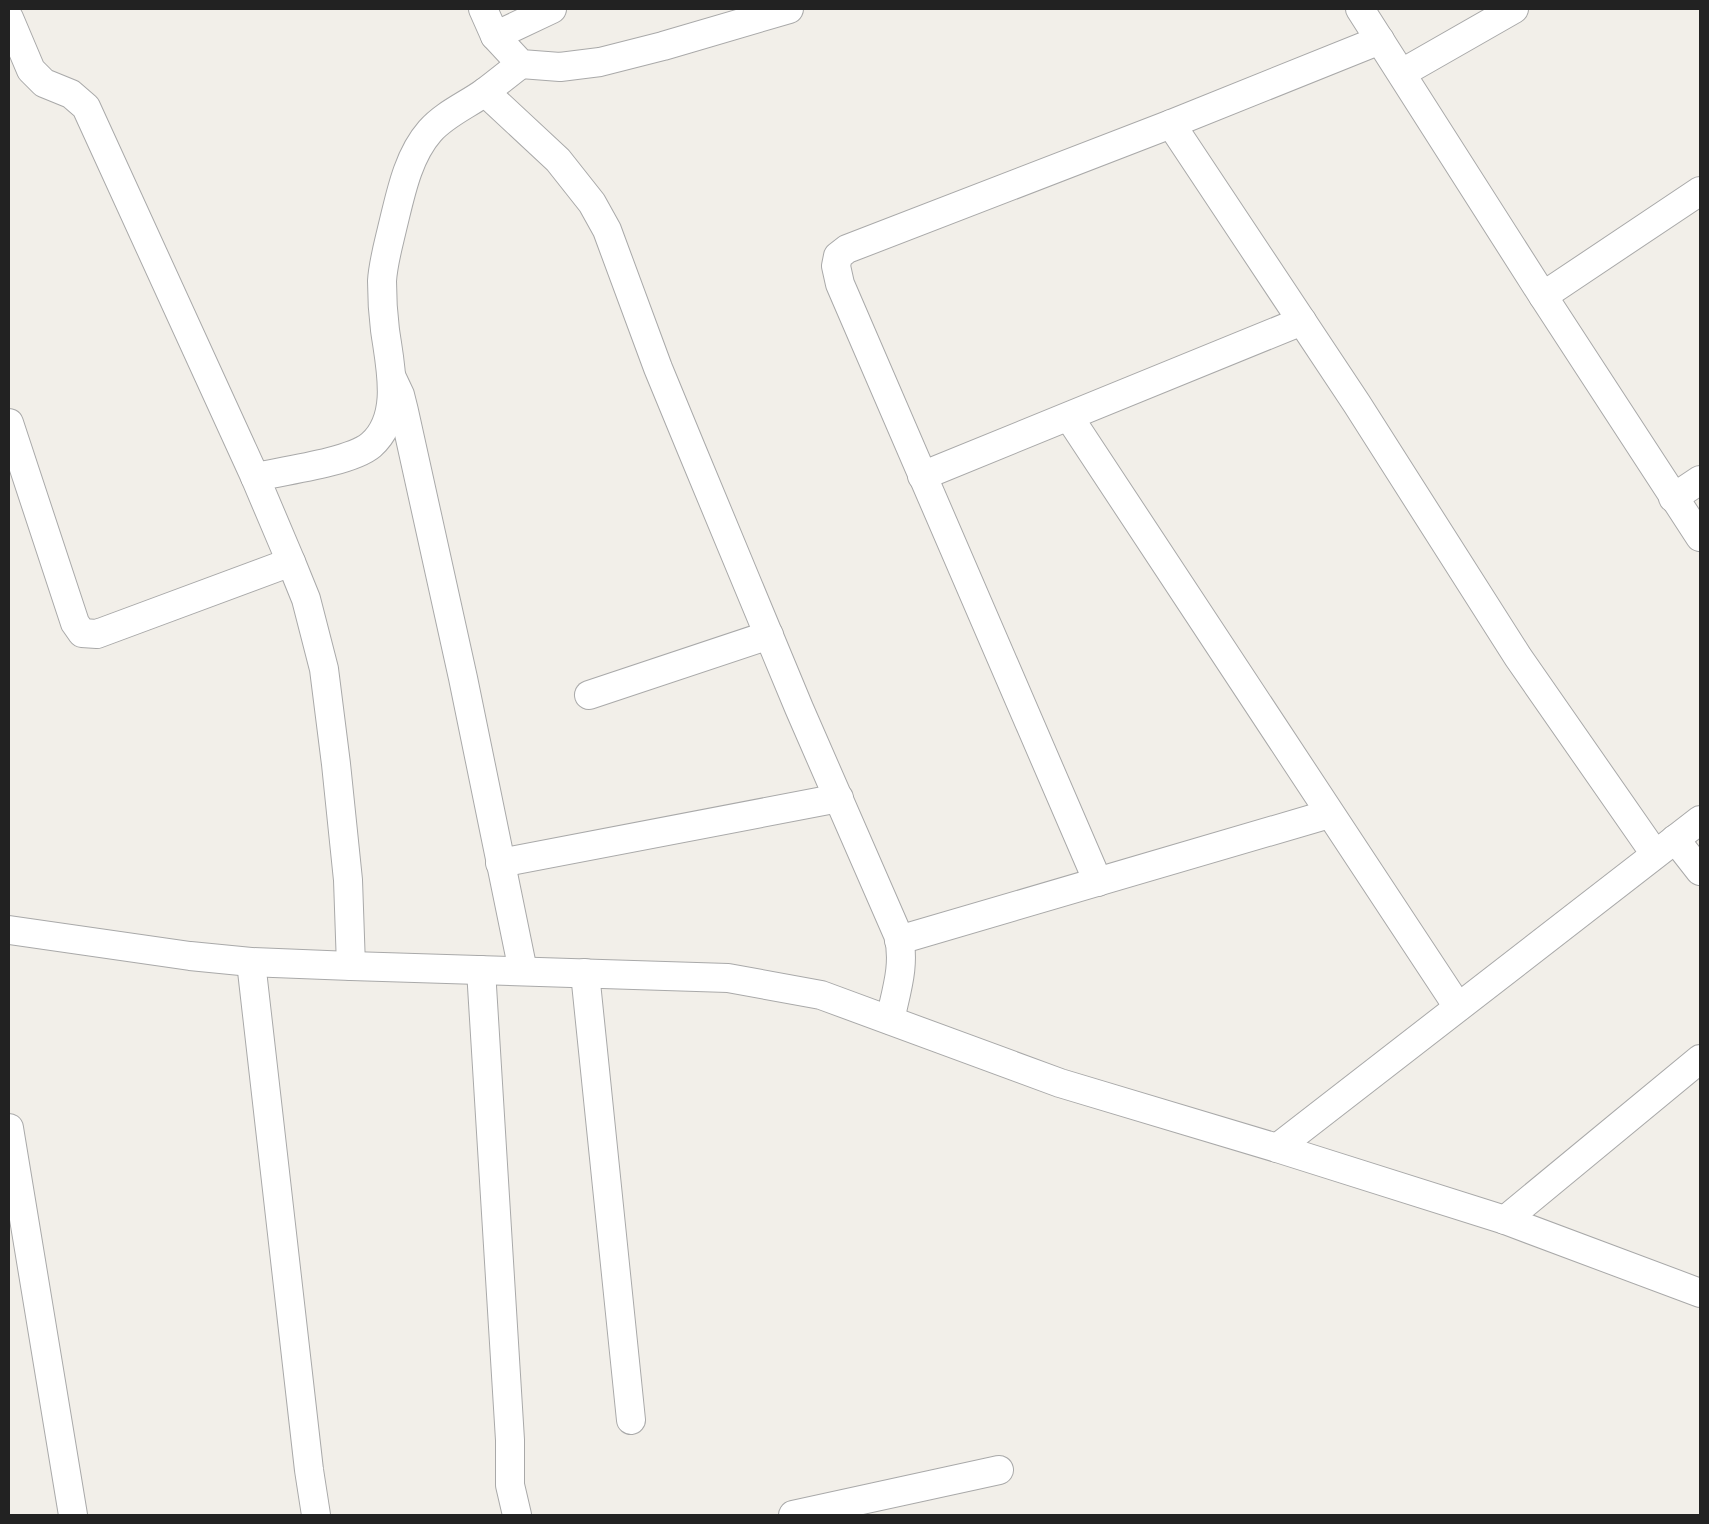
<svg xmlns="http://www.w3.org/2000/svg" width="1709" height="1524" viewBox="0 0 1709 1524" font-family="Overpass,sans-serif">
<rect width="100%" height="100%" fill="#f2efe9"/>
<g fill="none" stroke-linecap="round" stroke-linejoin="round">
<defs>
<g id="minor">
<polyline points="483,9 495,36 521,64 560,67 600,62 663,46 789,9"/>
<polyline points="1360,9 1543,296 1700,537"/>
<polyline points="9,18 31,70 44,83 71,94 86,107 255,477 291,562"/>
<polyline points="495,36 552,9"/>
<polyline points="1402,73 1514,9"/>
<path d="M485,92L558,160L592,203L607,230L658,368L691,448L799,708L898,935C906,963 896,992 890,1020"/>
<polyline points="1171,124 1357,404 1518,657 1655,854"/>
<polyline points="1543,296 1700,191"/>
<polyline points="392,378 400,395 404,411 463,678 523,971"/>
<polyline points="1069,417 1458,1007"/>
<polyline points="9,423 75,623 82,633 97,634 291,562 306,599 324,669 336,764 348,880 351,966"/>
<polyline points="922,476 1302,321"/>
<path d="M255,477C283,471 351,462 371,445C403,417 390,366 385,330C383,314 382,297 382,281C383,264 388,246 392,229C400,197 407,157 430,131C445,114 467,105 485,92C497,83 509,73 521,64"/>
<polyline points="1673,498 1700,480"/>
<polyline points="589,695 769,635"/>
<polyline points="1675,839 1700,871"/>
<polyline points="500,863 839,798"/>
<polyline points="1098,882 840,284 836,266 838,256 847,249 1171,124 1380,40"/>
<polyline points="9,930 190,956 251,962 351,966 728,978 821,995 1060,1083 1277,1148 1505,1220 1700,1293"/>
<polyline points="899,940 1329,814"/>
<polyline points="251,962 309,1470 316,1515"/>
<polyline points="481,970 510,1440 510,1485 517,1515"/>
<polyline points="585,973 631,1420"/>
<polyline points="9,1128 73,1515"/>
<polyline points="1277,1148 1700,820"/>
<polyline points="1505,1220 1700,1059"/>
<polyline points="793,1515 999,1470"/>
</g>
</defs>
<use href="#minor" stroke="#a9a9a9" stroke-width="30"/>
<use href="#minor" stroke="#fff" stroke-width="28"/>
</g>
<rect width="1709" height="1524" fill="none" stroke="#222222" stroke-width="20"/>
</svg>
